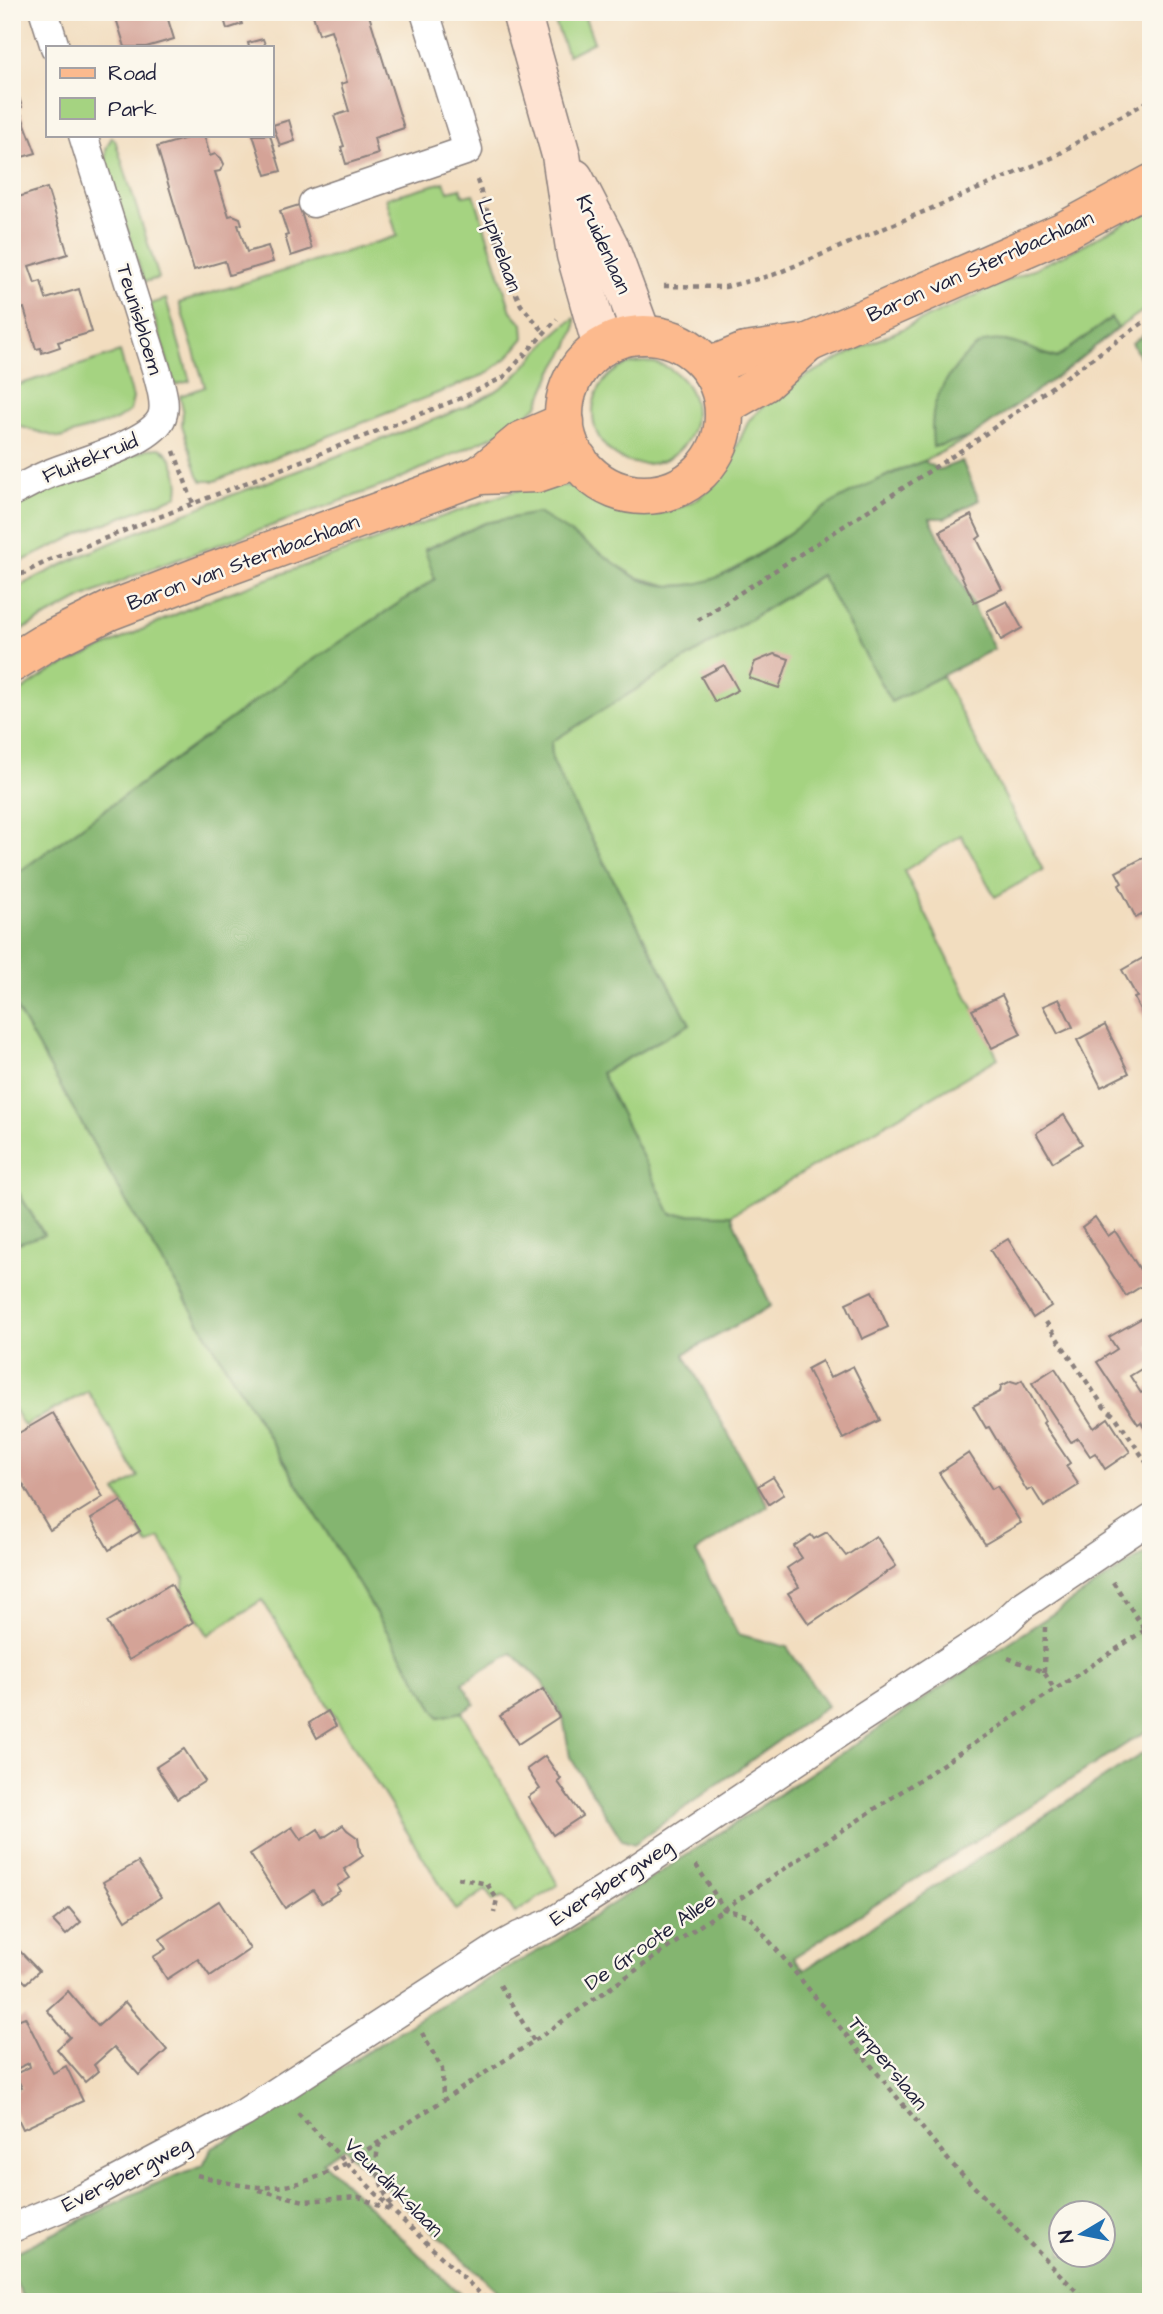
<svg xmlns="http://www.w3.org/2000/svg" width="1163" height="2314" viewBox="0 0 1163 2314" font-family="'Architects Daughter',sans-serif">
<rect width="100%" height="100%" fill="#fbf7ec"/>
<filter id="ink" filterUnits="userSpaceOnUse"><feTurbulence type="fractalNoise" baseFrequency=".0143" numOctaves="2"/><feDisplacementMap in="SourceGraphic" scale="14" xChannelSelector="R" yChannelSelector="G"/><feConvolveMatrix kernelMatrix="1 2 1 2 8 2 1 2 1" color-interpolation-filters="sRGB"/></filter>
<filter id="wash" filterUnits="userSpaceOnUse"><feTurbulence type="fractalNoise" baseFrequency=".00686" numOctaves="4" result="noise"/><feDisplacementMap in="SourceGraphic" scale="28" xChannelSelector="R" yChannelSelector="G"/><feGaussianBlur stdDeviation="1.57" result="paint"/><feColorMatrix in="noise" values="0 0 0 0 0 0 0 0 0 0 0 0 0 0 0 0 0 1.4 0 .05"/><feComposite in="paint" operator="in"/></filter>
<g filter="url(#wash)">
<rect width="100%" height="100%" fill="#f2ddbf"/>
<g fill="#a5d381" stroke="#647a5e" stroke-width="2">
<polygon points="551,12 583,12 594,42 568,55"/>
<polygon points="112,137 115,140 159,278 144,282 106,161 106,149"/>
<polygon points="444,182 448,191 461,188 463,196 474,194 511,311 523,324 524,338 508,357 486,374 215,481 202,481 198,475 182,425 183,410 180,396 205,387 179,303 397,236 386,198"/>
<polygon points="1151,208 1151,289 1147,308 1118,328 1111,319 1057,358 1006,341 934,447 971,437 924,461 892,473 833,503 739,567 721,576 699,584 670,586 636,577 538,513 485,523 425,549 435,579 295,672 12,877 12,697 49,672 203,602 511,492 542,485 572,486 615,510 641,515 672,511 698,499 713,486 727,468 749,420 780,390 850,353 1068,253"/>
<polygon points="166,299 190,381 175,385 150,304"/>
<path d="M575,318V328L569,345L553,371L538,405L513,427L388,484L148,570L82,598L12,635V590C123,531 244,492 361,447C404,431 449,416 489,395C525,377 542,338 575,318Z"/>
<polygon points="120,352 133,398 130,411 116,420 60,438 18,426 12,410 12,387"/>
<circle cx="644" cy="413" r="51"/>
<path d="M160,448C174,454 182,482 177,496L88,530L12,566V506L74,479L147,449Z"/>
<polygon points="822,575 891,702 942,676 1043,870 995,897 961,835 904,871 998,1058 731,1215 671,1215 601,1073 690,1024 566,790 552,759 551,742"/>
<polygon points="12,1001 131,1210 439,1717 462,1712 558,1885 515,1913 504,1896 493,1901 486,1890 456,1910 262,1600 208,1635 182,1594 184,1578 160,1538 148,1545 116,1491 138,1477 88,1391 24,1426 12,1406 12,1245 44,1234 12,1182"/>
</g>
<g fill="#84b56f" stroke="#536c55" stroke-width="2" fill-rule="evenodd">
<path d="M1111,318L1118,328L1066,370L971,437L933,447C932,432 931,418 935,404C941,384 968,344 990,341C1012,338 1036,352 1057,358Z"/>
<polygon points="1151,330 1151,378 1132,343"/>
<path d="M924,461L939,470L962,461L979,500L945,518H930L994,649L891,702L821,575L551,742L552,759L566,790L690,1024L601,1073L671,1214L731,1215L771,1306L684,1354L768,1506L696,1552L738,1634L787,1647L827,1706L634,1844L622,1840L570,1757L563,1717L542,1682L512,1653L462,1683L475,1704L462,1712L439,1717L131,1210L12,1001V877L295,672L435,579L425,550L485,523L538,513C561,527 584,541 606,557C616,563 626,573 637,578C712,610 774,539 832,503C861,486 893,473 924,461Z"/>
<polygon points="12,1182 44,1235 12,1245"/>
<path d="M1151,1549V1728L794,1957L804,1970L1151,1748V2302H509L344,2148L323,2162L468,2302H26L12,2275V2254L146,2188L203,2165L211,2149L255,2124L429,2012L559,1939ZM1062,2212H1104V2254H1062Z"/>
</g>
<g id="blocks">
<g fill="#d4a397">
<polygon points="114,12 172,12 167,16 174,39 146,47 125,47"/>
<polygon points="222,12 238,12 242,24 227,29"/>
<polygon points="312,12 368,12 404,128 374,138 378,154 346,164 341,147 344,146 334,116 349,111 341,84 347,82 331,30 319,34"/>
<polygon points="263,39 266,47 249,47 248,43"/>
<polygon points="16,87 22,107 19,108 36,153 12,160 12,88"/>
<polygon points="289,120 295,141 280,146 273,125"/>
<polygon points="197,135 204,135 210,156 215,154 221,158 224,164 220,171 215,172 229,216 233,215 240,218 242,224 238,225 247,252 268,246 273,262 229,275 225,261 194,270 157,147"/>
<polygon points="253,135 270,135 281,171 266,175"/>
<polygon points="47,188 68,254 29,266 35,283 41,281 46,299 79,289 92,332 58,342 60,347 42,353 41,348 36,349 24,308 12,312 12,199"/>
<polygon points="299,205 312,249 291,256 285,236 288,235 280,211"/>
<polygon points="971,515 981,536 977,539 1002,589 974,602 940,531"/>
<polygon points="1007,601 1022,628 1001,640 987,611"/>
<polygon points="774,654 789,659 779,688 749,678 755,662"/>
<polygon points="724,665 738,690 715,702 701,677"/>
<polygon points="1149,855 1151,860 1151,910 1136,918 1119,885 1122,883 1116,872"/>
<polygon points="1150,954 1151,1026 1149,1027 1134,998 1137,997 1122,970"/>
<polygon points="1002,995 1021,1034 992,1048 972,1010"/>
<polygon points="1059,999 1073,1027 1058,1034 1043,1006"/>
<polygon points="1105,1025 1129,1073 1101,1087 1077,1040"/>
<polygon points="1064,1115 1082,1144 1053,1162 1036,1133"/>
<polygon points="1095,1217 1108,1236 1115,1231 1148,1282 1126,1296 1082,1227"/>
<polygon points="1008,1239 1051,1306 1033,1318 990,1250"/>
<polygon points="872,1291 888,1327 862,1339 846,1303"/>
<polygon points="1144,1317 1151,1327 1151,1345 1148,1347 1151,1352 1151,1363 1130,1376 1141,1393 1151,1387 1151,1438 1141,1422 1138,1424 1097,1362 1117,1349 1109,1337"/>
<polygon points="822,1361 830,1378 853,1366 880,1420 843,1439 807,1369"/>
<polygon points="1055,1368 1094,1428 1108,1418 1130,1452 1105,1469 1095,1453 1090,1456 1078,1438 1071,1442 1032,1383"/>
<polygon points="1022,1380 1045,1421 1043,1423 1070,1463 1066,1466 1079,1485 1044,1507 1032,1488 1027,1491 989,1427 986,1428 973,1406 1000,1392 1001,1386 1011,1381 1017,1383"/>
<polygon points="53,1413 103,1497 50,1530 12,1466 12,1437"/>
<polygon points="969,1453 992,1489 997,1486 1021,1523 985,1544 939,1473"/>
<polygon points="773,1477 784,1494 769,1504 758,1486"/>
<polygon points="121,1501 140,1531 109,1550 91,1519"/>
<polygon points="827,1532 846,1556 876,1536 896,1566 809,1624 788,1593 799,1587 787,1568 802,1558 794,1546 811,1535 814,1539"/>
<polygon points="171,1584 193,1622 129,1660 107,1622"/>
<polygon points="543,1689 559,1717 518,1744 500,1716"/>
<polygon points="328,1711 336,1726 317,1738 309,1723"/>
<polygon points="184,1749 205,1781 177,1799 156,1767"/>
<polygon points="545,1756 561,1779 558,1782 582,1816 553,1835 528,1797 540,1789 527,1769"/>
<polygon points="343,1825 347,1830 358,1838 360,1851 363,1856 344,1869 350,1878 337,1886 340,1891 322,1903 313,1890 285,1908 250,1854 292,1827 301,1840 318,1829 323,1838"/>
<polygon points="138,1862 161,1897 126,1920 103,1882"/>
<polygon points="219,1901 250,1949 210,1976 198,1959 167,1979 153,1957 166,1949 160,1939"/>
<polygon points="69,1908 81,1922 66,1935 53,1921"/>
<polygon points="12,1943 39,1971 26,1983 12,1969"/>
<polygon points="68,1991 98,2026 125,2002 167,2050 139,2075 114,2047 94,2065 98,2071 85,2082 57,2049 70,2037 47,2010"/>
<polygon points="25,2017 53,2073 66,2066 83,2101 23,2129 12,2106 12,2092 22,2088 15,2074 30,2067 29,2063 14,2070 12,2066 12,2022"/>
</g>
</g>
</g>
<g filter="url(#ink)">
<use href="#blocks" fill-opacity="0" stroke="#8a807d" stroke-width="2"/>
<g fill="none" stroke-linecap="round" stroke-linejoin="round">
<defs>
<g id="street">
<polyline points="44,12 55,47"/>
<polyline points="313,203 468,150 425,12"/>
<path d="M12,492C25,486 38,478 51,473C78,462 148,444 161,419C168,406 160,385 157,372L83,135"/>
<polyline points="12,2228 84,2198 244,2113 499,1947 519,1936 550,1923 628,1874 855,1722 981,1640 1002,1625 1022,1606 1151,1519"/>
</g>
<g id="secondary">
<polyline points="521,12 561,155 576,255 602,347"/>
<polyline points="574,178 609,246 642,335"/>
</g>
<g id="primary">
<circle cx="644" cy="415" r="80"/>
<polyline points="709,367 745,352 808,343 1062,232 1151,184"/>
<polyline points="724,406 764,383 808,343"/>
<polyline points="480,475 521,441 565,422"/>
<polyline points="12,663 46,642 109,611 203,575 480,475 537,473 578,459"/>
</g>
</defs>
<use href="#street" stroke="#8a807d" stroke-width="31"/>
<use href="#secondary" stroke="#8a807d" stroke-width="41"/>
<use href="#primary" stroke="#8a807d" stroke-width="41"/>
<g stroke="#8a807d" stroke-width="4.5" stroke-dasharray="5 5" stroke-linecap="butt">
<polyline points="477,180 509,278 521,305 545,333"/>
<polyline points="664,286 725,287 773,275 1054,157 1106,124 1151,100"/>
<polyline points="174,451 193,503"/>
<polyline points="12,579 50,560 461,398 504,377 557,319"/>
<polyline points="698,620 968,446 1151,317"/>
<polyline points="1046,1322 1104,1407 1115,1416 1151,1469"/>
<polyline points="1113,1582 1145,1630"/>
<polyline points="1008,1658 1044,1672 1054,1689"/>
<polyline points="1044,1672 1045,1627"/>
<polyline points="696,1865 724,1909 749,1916 950,2162 1087,2302"/>
<polyline points="458,1878 487,1884 497,1899 494,1913"/>
<polyline points="500,1985 534,2041"/>
<polyline points="422,2033 442,2069 443,2099"/>
<polyline points="298,2113 396,2214 489,2302"/>
<path d="M380,2143C371,2162 382,2190 392,2207"/>
<path d="M197,2175C259,2192 289,2194 347,2163L534,2041L724,1909L1151,1626"/>
<polyline points="259,2190 304,2201 359,2197 389,2210"/>
</g>
<use href="#street" stroke="#fff" stroke-width="28"/>
<use href="#secondary" stroke="#fee3d2" stroke-width="38"/>
<use href="#primary" stroke="#fcba8e" stroke-width="38"/>
</g>
</g>
<g text-anchor="middle" stroke-width="5" stroke-linejoin="round" paint-order="stroke">
<g font-size="21" fill="#22223b" stroke="#fbf7ec">
<text transform="translate(604 244) rotate(66)" y="7">Kruidenlaan</text>
<text transform="translate(500 245) rotate(71)" y="7">Lupinelaan</text>
<text transform="translate(980 266) rotate(-24)" y="7">Baron van Sternbachlaan</text>
<text transform="translate(140 319) rotate(73)" y="7">Teunisbloem</text>
<text transform="translate(90 458) rotate(-22)" y="7">Fluitekruid</text>
<text transform="translate(243 562) rotate(-20)" y="7">Baron van Sternbachlaan</text>
<text transform="translate(611 1882) rotate(-33)" y="7">Eversbergweg</text>
<text transform="translate(650 1941) rotate(-35)" y="7">De Groote Allee</text>
<text transform="translate(888 2063) rotate(51)" y="7">Timperslaan</text>
<text transform="translate(126 2174) rotate(-27)" y="7">Eversbergweg</text>
<text transform="translate(394 2187) rotate(45)" y="7">Veurdinkslaan</text>
</g>
</g>
<rect width="1163" height="2314" fill="none" stroke="#fbf7ec" stroke-width="42"/>
<rect x="46" y="46" width="228" height="91" fill="#fbf7ec" stroke="#a4a2a5" stroke-width="2"/>
<rect x="60" y="68" width="35" height="10" fill="#fcba8e" stroke="#a4a2a5" stroke-width="2"/>
<text x="108" y="80" font-size="21" fill="#22223b">Road</text>
<rect x="60" y="98" width="35" height="21" fill="#a5d381" stroke="#a4a2a5" stroke-width="2"/>
<text x="108" y="116" font-size="21" fill="#22223b">Park</text>
<g transform="translate(1082 2234) rotate(260)"><circle r="33" fill="#fbf7ec" stroke="#a4a2a5" stroke-width="2"/>
<path d="M0-5L12 26L0 18L-12 26Z" fill="#1f6fb2"/>
<text y="-10" font-size="19" font-weight="bold" text-anchor="middle" fill="#22223b">N</text>
</g>
</svg>
